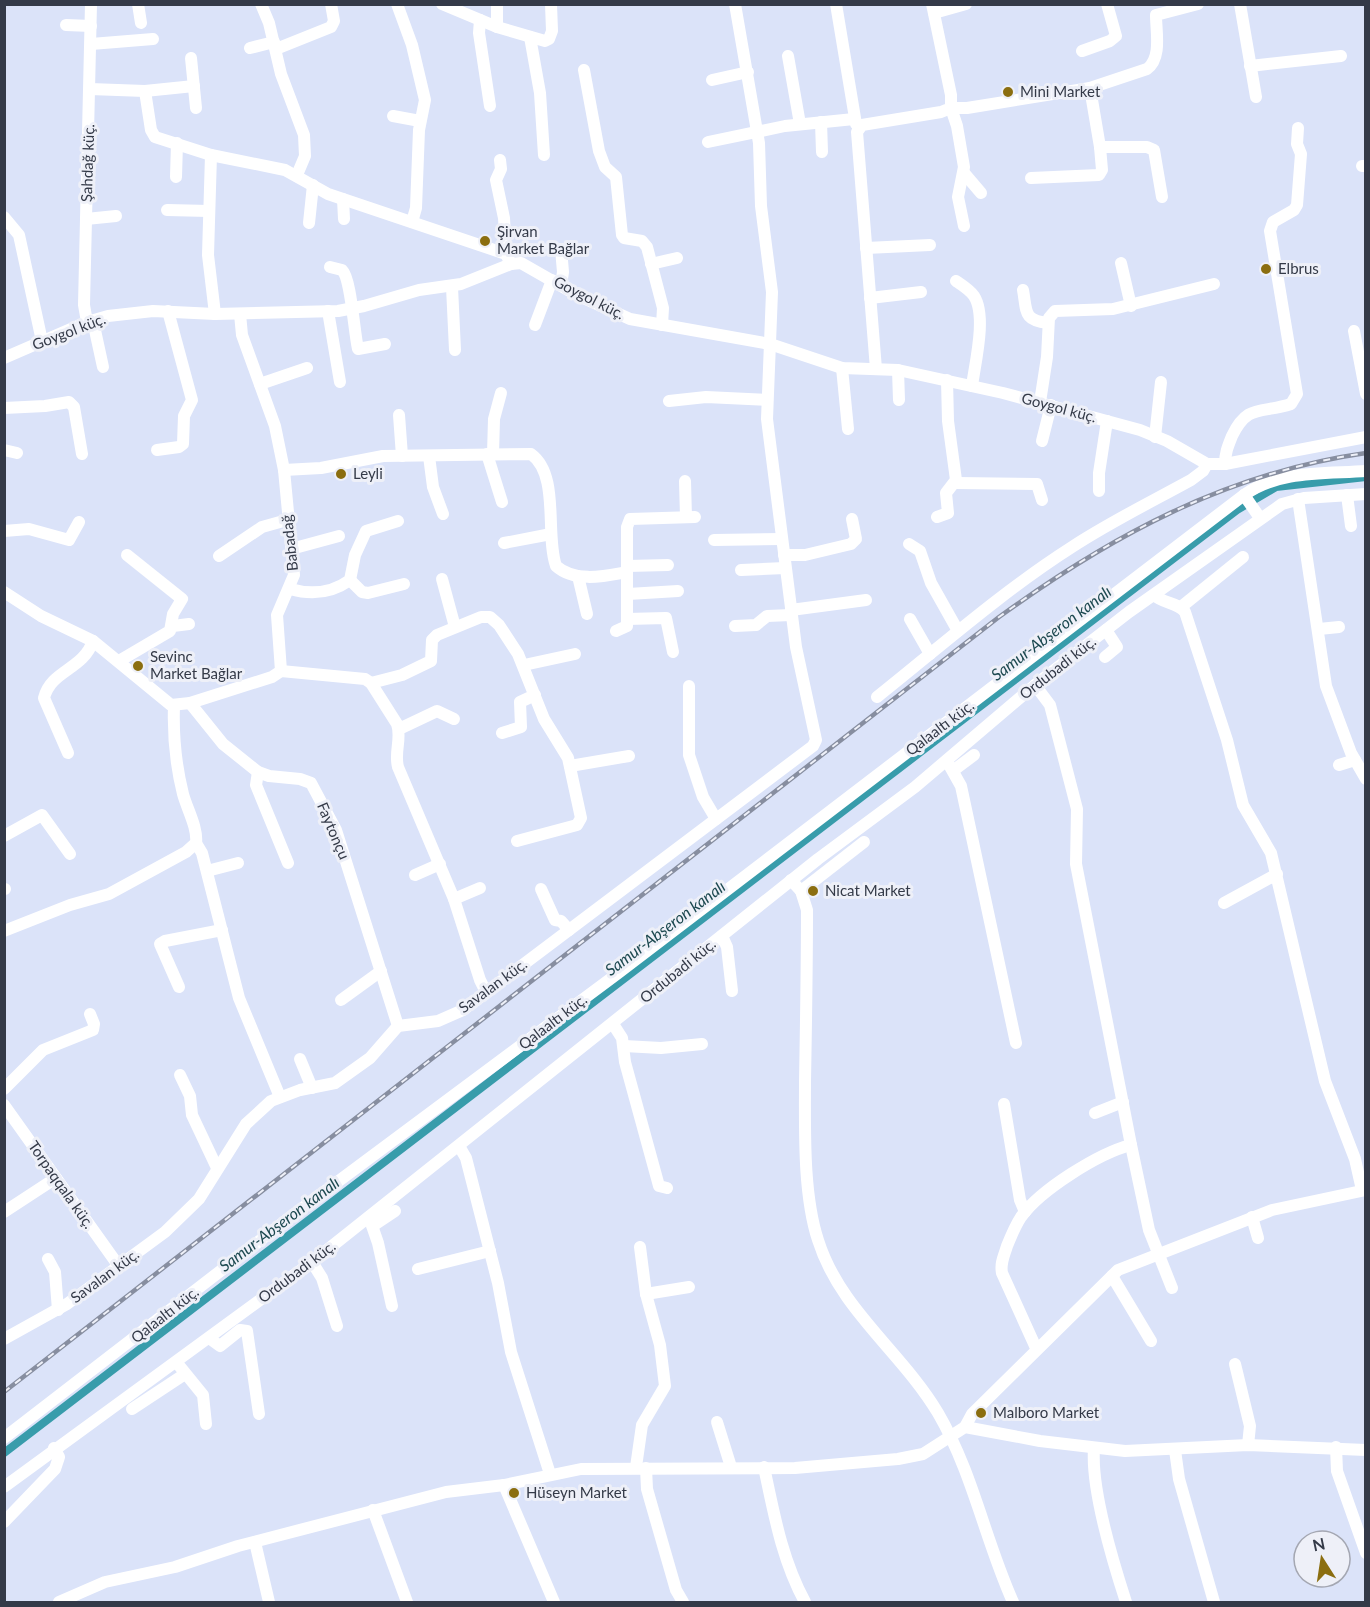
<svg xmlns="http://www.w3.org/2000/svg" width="1370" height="1607" viewBox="0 0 1370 1607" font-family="Lato,sans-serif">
<rect width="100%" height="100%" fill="#dbe3f9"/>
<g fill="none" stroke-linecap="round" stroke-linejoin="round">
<polyline stroke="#389cab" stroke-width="8" points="4,1453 1237,510 1276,487 1366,477"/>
<g stroke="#fff" stroke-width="12">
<polyline points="138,4 141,23"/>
<polyline points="261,4 269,23 281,74 304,135 305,156 297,175"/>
<polyline points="397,4 412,45 425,100 419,130 416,208 412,222"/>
<polyline points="442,4 497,27 545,41 549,39 552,31 551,4"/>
<polyline points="836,4 856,124"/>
<polyline points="1240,4 1256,97"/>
<polyline points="934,13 966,4"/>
<polyline points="480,20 479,33 490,106"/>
<polyline points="66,25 91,26"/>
<polyline points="497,27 497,4"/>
<polyline points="530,37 540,93 544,155"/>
<polyline points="91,44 153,39"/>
<polyline points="250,48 274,42"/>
<polyline points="276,49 331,27 334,21 331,4"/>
<polyline points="1082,51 1110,41 1116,36 1107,4"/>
<polyline points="788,56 800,124"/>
<polyline points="191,58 196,108"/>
<polyline points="1250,66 1341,56"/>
<polyline points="584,70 599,151 605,167 616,177 622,235 624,238 642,241 647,247 663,308 662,325"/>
<polyline points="712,80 748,72"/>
<polyline points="1090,88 1100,147 1147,147 1154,150 1162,197"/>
<polyline points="90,89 145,91 194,86"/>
<polyline points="145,91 151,130 155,137 211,155 285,170 328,194 506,254 511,264"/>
<polyline points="393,116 420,121"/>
<polyline points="821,122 822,152"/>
<polyline points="708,142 785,126 854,119"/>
<polyline points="211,155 208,255 215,314"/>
<polyline points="500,160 501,169 496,180 504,218 506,254"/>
<polyline points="1362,166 1366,166"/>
<polyline points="964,173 981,193"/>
<polyline points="176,177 177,143"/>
<polyline points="1031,178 1099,175 1102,170 1100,147"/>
<polyline points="343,199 344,219"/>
<polyline points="167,210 209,211"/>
<polyline points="4,217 19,235 42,341"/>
<polyline points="86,219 116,216"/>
<polyline points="309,223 313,185"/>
<path d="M964,226L958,197L964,167L957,126L951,108H967L1090,88L1147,69C1162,58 1156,32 1156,15L1198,4"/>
<polyline points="866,248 930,245"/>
<polyline points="1121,263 1131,306"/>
<polyline points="651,264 677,258"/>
<path d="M330,267L342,270C351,278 354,332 358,349L385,344"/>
<path d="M956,281C962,285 970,290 974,296C987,316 975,363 972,386"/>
<polyline points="561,285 563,272 561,249"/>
<polyline points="452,287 455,350"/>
<path d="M1023,290C1027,312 1023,320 1048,323"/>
<polyline points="870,298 921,292"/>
<polyline points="328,311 340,382"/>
<polyline points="93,321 103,367"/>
<polyline points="87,322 84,305 91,4"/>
<polyline points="535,325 552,280"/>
<polyline points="1354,331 1366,394"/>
<polyline points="4,358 87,322 108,316 153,311 215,314 338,311 364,306 419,290 461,284 511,264 521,263 577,295 630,319 770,344 842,368 898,370 1003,393 1140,430 1167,441 1207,464 1225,464 1366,437"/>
<polyline points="842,368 848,429"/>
<polyline points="876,369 857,132 862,125 941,112 951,108 951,95 932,4"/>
<polyline points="898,370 899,400"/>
<polyline points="260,384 307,368"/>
<polyline points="669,401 706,397 767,400"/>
<polyline points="1040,402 1047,357 1049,318 1055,311 1113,309 1214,284"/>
<polyline points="4,408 45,406 69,402 74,407 82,454"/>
<polyline points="399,415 402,456"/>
<polyline points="1155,437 1161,382"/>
<polyline points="1042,441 1051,405"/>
<polyline points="4,450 17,453"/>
<polyline points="157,450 179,447 183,444 184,416 192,400 168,311"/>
<polyline points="487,454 502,502"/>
<polyline points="493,454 494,419 501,393"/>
<polyline points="429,456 433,487 443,514"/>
<path d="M1225,464C1225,453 1228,446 1232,436C1248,403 1261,414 1291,404L1297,394L1270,231L1273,222L1294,210L1297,205L1301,154L1297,144L1298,128"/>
<path d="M284,470L321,468L383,456L531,454C560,475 545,534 556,566C575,583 605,576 627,572V626L616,631"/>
<polyline points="685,481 686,517"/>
<polyline points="956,483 1037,484 1042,500"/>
<polyline points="1099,491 1099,473 1107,421"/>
<polyline points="1244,495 1260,518"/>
<polyline points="1347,495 1351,526"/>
<polyline points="1298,499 1326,686 1351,753 1366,779"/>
<polyline points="937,517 948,513 946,493 956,480 948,421 947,380"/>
<polyline points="4,531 29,529 69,540 79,522"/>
<polyline points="714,540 782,539"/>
<polyline points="504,543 551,534"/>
<polyline points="909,544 920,551 931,583 958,631"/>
<polyline points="291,549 339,536"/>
<polyline points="784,555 805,555 851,544 856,539 852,519"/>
<polyline points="219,556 262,527 287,520"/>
<polyline points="627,566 668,565"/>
<polyline points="741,570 785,568"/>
<polyline points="627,572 627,527 630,519 695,517"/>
<polyline points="578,576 587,614"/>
<polyline points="442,579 455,627"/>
<polyline points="350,580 362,592 368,593 404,584"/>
<path d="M290,589C311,595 332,593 350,580L355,555L366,531L398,521"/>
<polyline points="4,592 41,616 93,641 171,705 190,703 272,677 281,671 277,615 294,575 284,470 275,426 242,335 240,314"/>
<polyline points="628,594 678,591"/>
<path d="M1154,595C1164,604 1177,602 1185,612L1227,740L1243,805L1271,853L1325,1081L1355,1159L1362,1190"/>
<polyline points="1181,607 1243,557"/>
<polyline points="791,610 866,600"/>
<polyline points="627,619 666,618 673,652"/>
<polyline points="910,619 930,654"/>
<polyline points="173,626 189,624"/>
<polyline points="735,626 756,625 767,616 791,615"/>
<polyline points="1319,629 1339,627"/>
<polyline points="1105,657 1117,647 1106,630"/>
<polyline points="119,661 170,631 173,614 182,599 127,555"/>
<polyline points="524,665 575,654"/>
<path d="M281,671L365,679L371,683L397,724C402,738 394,752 398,767L454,899L480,980L486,992"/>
<polyline points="371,683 402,675 431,661 432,640 437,635 481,617 490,617 499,625 518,654 544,719 568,758 581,818 577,825 517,841"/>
<polyline points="1035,685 1050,705 1077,809 1076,864 1131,1145 1149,1230 1172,1288"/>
<polyline points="689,686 689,755 703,797 716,819"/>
<path d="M877,697C941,646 1003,591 1072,547C1110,522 1151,502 1191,480L1203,471L1207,464"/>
<polyline points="190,703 223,744 258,772 269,776 300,779 311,783 336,830 398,1026"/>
<polyline points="399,729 437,711 454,719"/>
<polyline points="502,733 521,727 520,702 535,695"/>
<path d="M68,753L44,698C51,670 83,670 93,641"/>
<polyline points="947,761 961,786 1016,1043"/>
<polyline points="1339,765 1355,760"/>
<polyline points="570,766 629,756"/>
<polyline points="954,770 974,755"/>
<polyline points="258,772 256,785 288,863"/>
<polyline points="4,836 42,815 70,854"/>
<polyline points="196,843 202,853 239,998 280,1097"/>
<polyline points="207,871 238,863"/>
<polyline points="415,875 440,864"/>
<path d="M791,880L801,891L807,910C807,967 806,1025 805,1082C805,1130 803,1194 818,1240C840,1310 901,1351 938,1413C973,1473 985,1540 1013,1602"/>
<polyline points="4,889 5,889"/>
<polyline points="541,889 555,920 561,921 569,930"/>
<polyline points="801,891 864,842"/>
<polyline points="454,899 480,888"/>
<polyline points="1224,903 1277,874"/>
<path d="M4,931L70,905L109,894L186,852L196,843C198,828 187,809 183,794C176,766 173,734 174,706"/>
<polyline points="722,936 727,947 732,991"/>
<polyline points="179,987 160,944 165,941 222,930"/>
<polyline points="341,1000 381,971"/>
<polyline points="613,1024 622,1038 625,1062 659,1186 667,1188"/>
<polyline points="624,1046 661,1048 702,1044"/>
<polyline points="300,1059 312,1088"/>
<polyline points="180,1075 190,1096 192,1115 217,1168"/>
<polyline points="4,1089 43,1050 93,1030 94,1024 90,1014"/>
<polyline points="1004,1104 1020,1200 1025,1212"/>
<polyline points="4,1105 118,1265"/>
<polyline points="1095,1113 1123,1102"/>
<polyline points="459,1146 466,1158 498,1283 511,1352 550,1474"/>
<polyline points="4,1212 56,1178"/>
<polyline points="369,1217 378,1243 392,1306"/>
<polyline points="1252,1217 1258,1238"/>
<polyline points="374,1225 395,1211"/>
<polyline points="48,1259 55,1272 58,1310"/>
<polyline points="312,1262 322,1278 337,1326"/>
<polyline points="418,1269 490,1251"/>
<polyline points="1112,1276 1151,1341"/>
<polyline points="646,1294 689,1287"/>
<polyline points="209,1338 220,1346 240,1330 247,1331 259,1414"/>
<polyline points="4,1339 67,1304 165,1232 199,1199 246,1124 271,1101 300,1090 335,1083 370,1058 398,1026 438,1021 463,1010 813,746 816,740 796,647 767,419 772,292 761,206 759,143 735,4"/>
<path d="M1036,1348L1002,1273C1000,1263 1004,1256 1007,1246C1011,1236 1015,1226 1021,1217C1040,1190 1099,1153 1131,1145"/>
<polyline points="177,1363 203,1395 206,1424"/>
<polyline points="1235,1364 1250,1426 1248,1445"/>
<polyline points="132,1409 185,1374"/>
<polyline points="717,1422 731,1467"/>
<polyline points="965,1427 972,1414 1118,1270 1272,1210 1366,1190"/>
<path d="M4,1438L293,1215L617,974L1244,495C1279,470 1324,474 1366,471"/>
<polyline points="1336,1447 1337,1471 1366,1553"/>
<path d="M1094,1449C1091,1490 1113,1562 1126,1602"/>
<polyline points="1175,1450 1179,1479 1214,1602"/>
<polyline points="636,1467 642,1425 665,1386 660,1345 646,1294 640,1247"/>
<path d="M764,1467C774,1514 782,1560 805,1602"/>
<polyline points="646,1468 647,1489 676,1590 683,1602"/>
<polyline points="504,1485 554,1602"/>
<polyline points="4,1487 312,1262 818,859 915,787 1035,685 1129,612 1282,504 1304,498 1366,494"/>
<polyline points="373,1510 407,1602"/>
<polyline points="4,1522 55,1469 59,1457 54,1448"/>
<polyline points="255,1542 269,1602"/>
<polyline points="59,1602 105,1582 175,1567 238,1546 446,1492 504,1485 581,1469 795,1468 898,1459 923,1454 965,1427 1040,1441 1125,1451 1248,1445 1366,1450"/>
</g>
<defs>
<path id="rail" d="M4,1392L999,617C1111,536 1226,473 1366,453"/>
</defs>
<use href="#rail" stroke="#878ea0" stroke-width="4.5"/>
<use href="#rail" stroke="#eef0f8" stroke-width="2" stroke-dasharray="7" stroke-linecap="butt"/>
</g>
<g fill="#8b6e10" stroke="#eef0f8" stroke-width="2">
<circle cx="1008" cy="92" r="6"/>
<circle cx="485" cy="241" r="6"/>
<circle cx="1266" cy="269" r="6"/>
<circle cx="341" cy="474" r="6"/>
<circle cx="138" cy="666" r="6"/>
<circle cx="813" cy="891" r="6"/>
<circle cx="981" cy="1413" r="6"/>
<circle cx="514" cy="1493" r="6"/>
</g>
<g text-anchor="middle" stroke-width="6" stroke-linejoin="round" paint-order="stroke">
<g font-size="15" fill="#343a48" stroke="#eef0f8" text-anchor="start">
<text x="1020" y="97">Mini Market</text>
<text x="497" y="237">Şirvan<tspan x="497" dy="17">Market Bağlar</tspan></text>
<text x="1278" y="274">Elbrus</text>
<text x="353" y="479">Leyli</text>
<text x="150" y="662">Sevinc<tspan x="150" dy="17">Market Bağlar</tspan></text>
<text x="825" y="896">Nicat Market</text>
<text x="993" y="1418">Malboro Market</text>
<text x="526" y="1498">Hüseyn Market</text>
</g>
<g font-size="15" fill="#343a48" stroke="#eef0f8">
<text transform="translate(88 163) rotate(-88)" y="5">Şahdağ küç.</text>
<text transform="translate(589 298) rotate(27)" y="5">Goygol küç.</text>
<text transform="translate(69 332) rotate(-21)" y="5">Goygol küç.</text>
<text transform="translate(1059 408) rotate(15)" y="5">Goygol küç.</text>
<text transform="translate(290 543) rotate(-96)" y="5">Babadağ</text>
<text transform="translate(1058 668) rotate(-38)" y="5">Ordubadi küç.</text>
<text transform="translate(940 728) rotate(-37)" y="5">Qalaaltı küç.</text>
<text transform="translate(333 831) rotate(67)" y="5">Faytonçu</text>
<text transform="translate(678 971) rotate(-39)" y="5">Ordubadi küç.</text>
<text transform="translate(493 986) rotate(-36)" y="5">Savalan küç.</text>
<text transform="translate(553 1022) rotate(-37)" y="5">Qalaaltı küç.</text>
<text transform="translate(61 1185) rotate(55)" y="5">Torpaqqala küç.</text>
<text transform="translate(297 1272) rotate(-37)" y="5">Ordubadi küç.</text>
<text transform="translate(105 1276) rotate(-36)" y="5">Savalan küç.</text>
<text transform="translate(165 1315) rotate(-38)" y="5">Qalaaltı küç.</text>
</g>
<g font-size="16" font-style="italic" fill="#1d4950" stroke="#eef0f8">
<text transform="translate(1051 633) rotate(-37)" y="6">Samur-Abşeron kanalı</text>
<text transform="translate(665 928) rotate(-37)" y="6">Samur-Abşeron kanalı</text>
<text transform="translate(279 1224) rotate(-37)" y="6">Samur-Abşeron kanalı</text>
</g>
</g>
<rect width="1370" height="1607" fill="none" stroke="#343a48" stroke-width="12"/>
<g transform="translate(1322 1559) rotate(348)"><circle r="28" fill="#eef0f8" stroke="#a4a7b2" stroke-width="1.5"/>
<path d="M0-4.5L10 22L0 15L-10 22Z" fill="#8b6e10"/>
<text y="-9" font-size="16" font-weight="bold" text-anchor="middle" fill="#343a48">N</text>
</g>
</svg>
